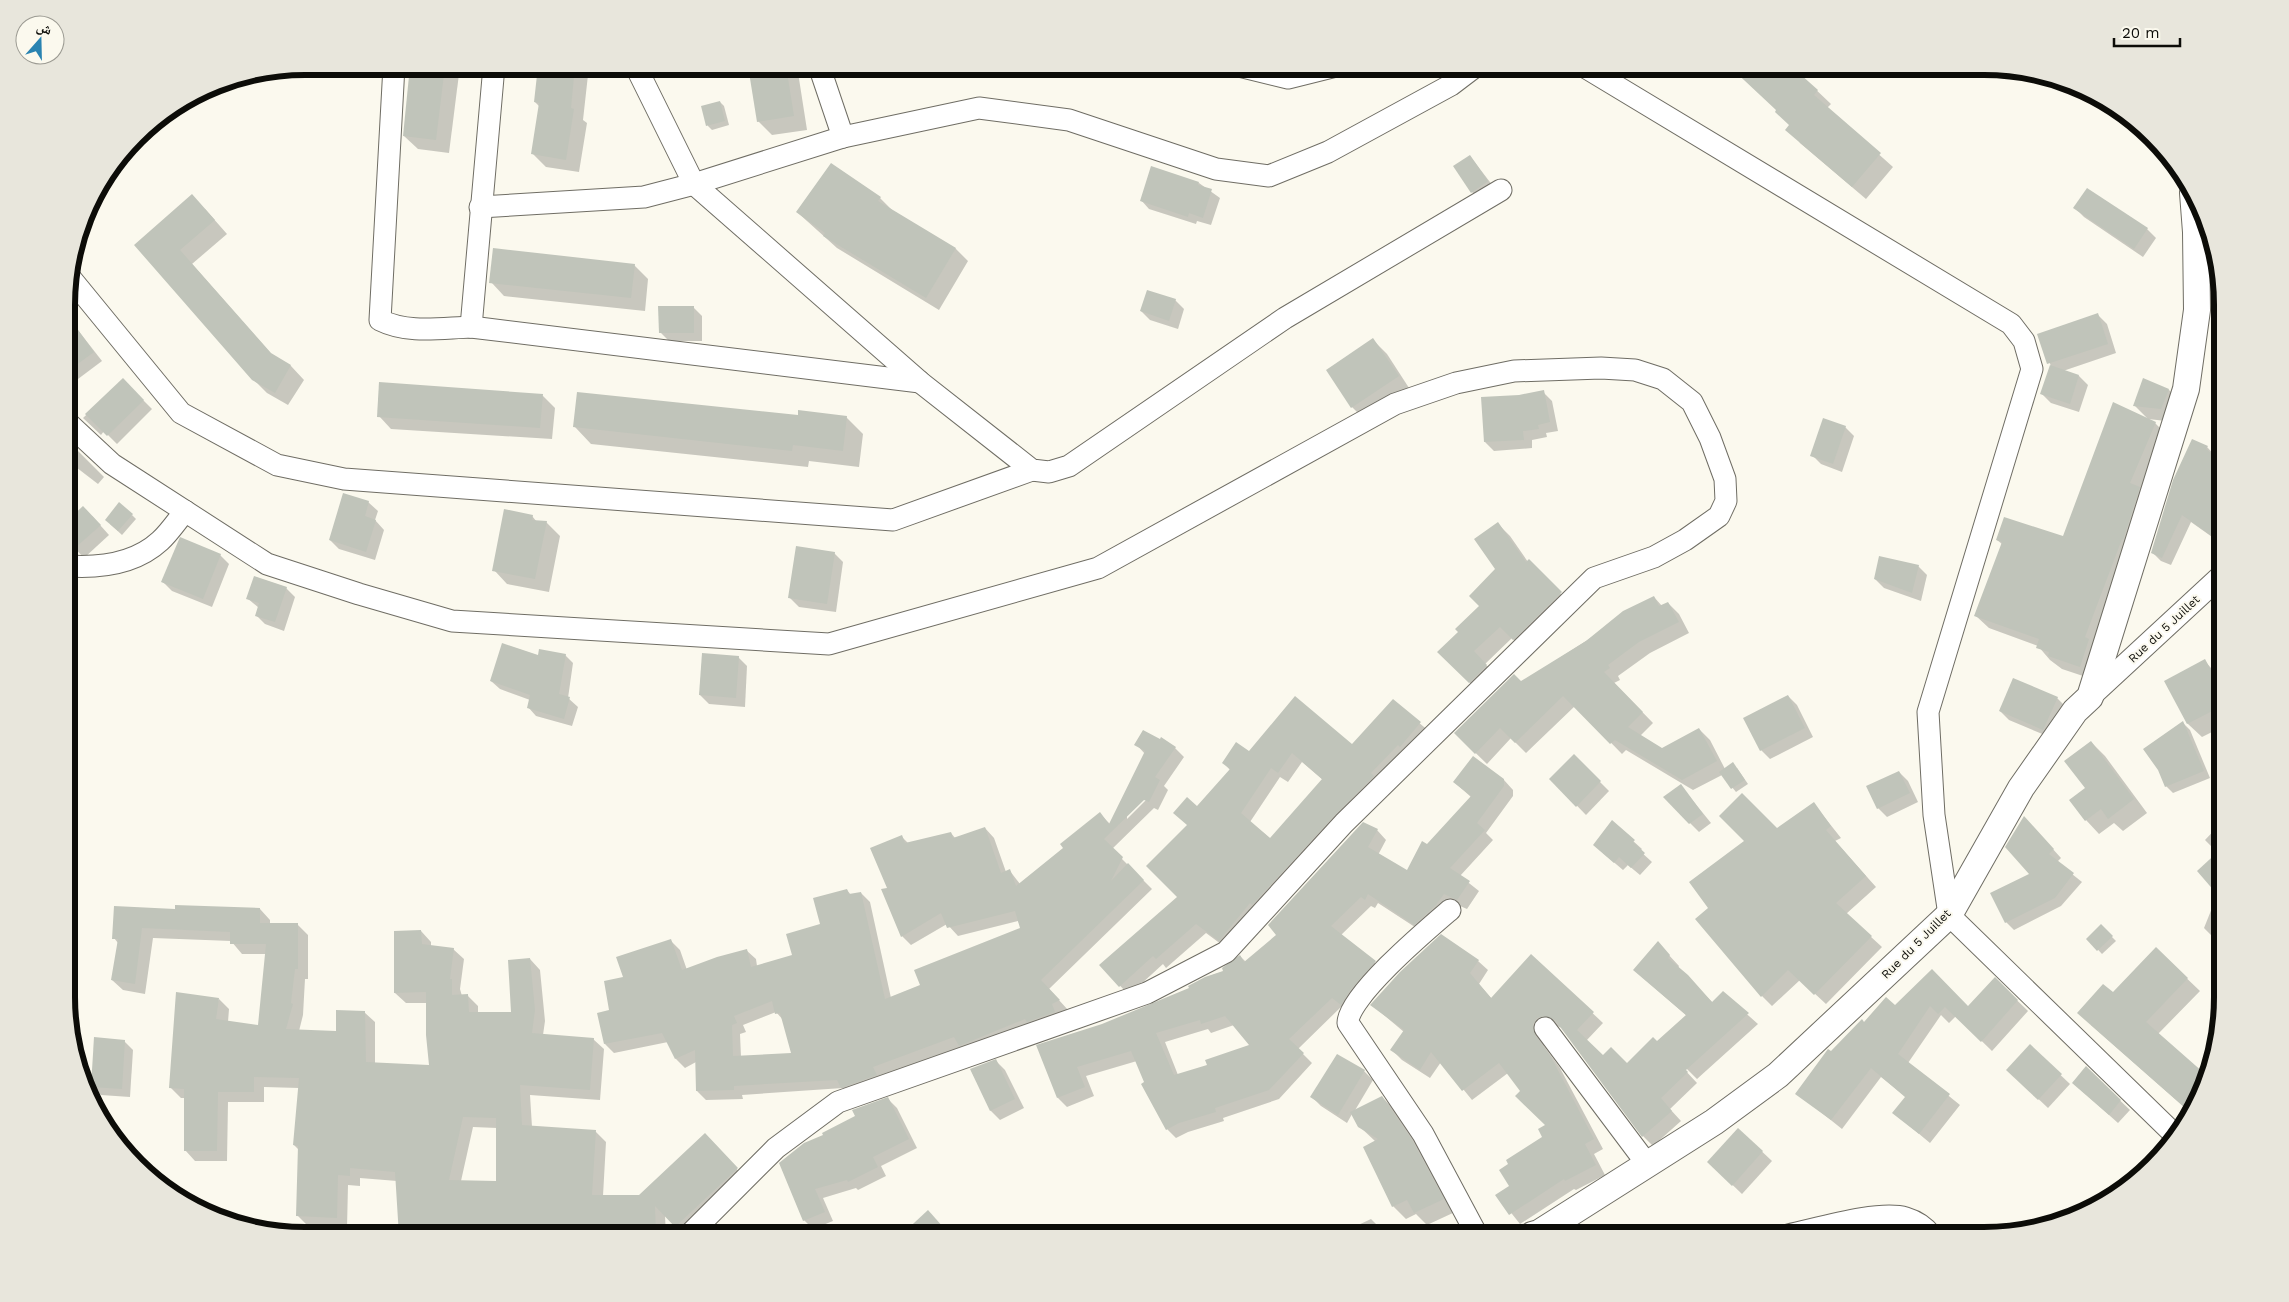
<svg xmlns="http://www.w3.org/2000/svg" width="2289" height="1302" viewBox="0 0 2289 1302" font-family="'Work Sans','Noto Naskh Arabic',sans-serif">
<rect width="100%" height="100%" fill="#fbf9ee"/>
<g fill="#0003" fill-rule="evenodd">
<polygon points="412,66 460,66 449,153 418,149 404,136"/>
<polygon points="539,66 589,66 583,120 587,123 579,172 546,167 533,154 540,107 535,102"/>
<polygon points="749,66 797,66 807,130 772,135 758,121"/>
<polygon points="1791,66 1831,104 1827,108 1893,167 1866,199 1800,143 1790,126"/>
<polygon points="720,102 724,106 729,125 712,130 708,126 702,107"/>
<polygon points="1470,156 1496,190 1481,201 1472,192"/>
<polygon points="1199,183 1220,198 1211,225 1197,221 1196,224 1149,209 1141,200"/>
<polygon points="880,198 893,211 956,249 968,261 939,310 837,248 797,212"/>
<polygon points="2075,208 2147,229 2156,238 2143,257 2084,217"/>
<polygon points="205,209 227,234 192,264 273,356 291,366 304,380 288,405 267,393 253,379 136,245"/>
<polygon points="634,265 648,279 645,311 504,296 491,282"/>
<polygon points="1175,300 1184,309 1178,329 1150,320 1141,311"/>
<polygon points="693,307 702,316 702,341 669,341 660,332"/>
<polygon points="2098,315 2107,324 2116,353 2063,371 2079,376 2088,385 2079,412 2051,403 2042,394 2051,366 2038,335"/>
<polygon points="70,320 102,361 70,385 68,384"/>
<polygon points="2222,337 2222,395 2211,384 2213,366"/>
<polygon points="1373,340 1387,354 1411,391 1366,421 1352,407 1328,370"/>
<polygon points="123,380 152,409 117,444 104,431 101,435 83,418"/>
<polygon points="2144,380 2169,390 2182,403 2175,422 2148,419 2134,405"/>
<polygon points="1543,392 1552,401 1558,431 1546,433 1547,437 1532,440 1532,448 1494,451 1485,442 1519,396"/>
<polygon points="543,396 555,408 552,439 391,429 379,416"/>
<polygon points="799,417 846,417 863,434 859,467 809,461 808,467 591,444 575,427"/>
<polygon points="2155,423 2168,436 2092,679 2062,669 2050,660 2038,646 1989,628 1976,616 2002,544 1997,540 2064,538"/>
<polygon points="1845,427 1854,436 1842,472 1821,464 1812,455"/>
<polygon points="68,441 104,477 98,484 68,461"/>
<polygon points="2193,441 2207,447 2222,463 2222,544 2191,522 2171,565 2161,561 2152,552"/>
<polygon points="368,502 378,511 375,520 384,530 375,560 339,549 330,540"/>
<polygon points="132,515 136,519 122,535 110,524"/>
<polygon points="92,516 109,535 84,558 68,541"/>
<polygon points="532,516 537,522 546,522 560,536 549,592 507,584 494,570"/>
<polygon points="1498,524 1510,536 1528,562 1572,605 1525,651 1512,638 1485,664 1498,677 1481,694 1439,652 1460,632 1480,606 1497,570"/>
<polygon points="834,553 843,562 836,612 799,607 790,598"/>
<polygon points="220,555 229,564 212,607 172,591 163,582"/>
<polygon points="1918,566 1927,575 1921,601 1884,588 1875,579"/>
<polygon points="286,588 295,597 284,631 265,624 256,615 259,608 247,598"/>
<polygon points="1654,597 1662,606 1668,603 1679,614 1689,633 1650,653 1618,676 1620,680 1614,683 1653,723 1640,736 1662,749 1699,729 1710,740 1725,769 1737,768 1748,784 1736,792 1722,775 1693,790 1626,750 1622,754 1575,706 1526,753 1511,738 1487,764 1455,733 1521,683"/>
<polygon points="565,655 573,663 568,698 578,707 572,726 536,716 528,707 530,700 500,689 491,681 539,656"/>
<polygon points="738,657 747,666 745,707 709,704 700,695"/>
<polygon points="2205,661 2222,681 2222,727 2202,737 2188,724 2166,681"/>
<polygon points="1788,696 1797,705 1813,737 1770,759 1761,750"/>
<polygon points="2057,698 2066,707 2052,738 2009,720 2000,711"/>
<path d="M1393,701L1430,732L1229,950L1206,933L1166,968L1163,964L1129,995L1101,966L1179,897L1188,826L1197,808L1230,770L1223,762L1249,753L1352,746ZM1302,762L1323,780L1271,839L1250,822L1280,777L1288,782Z"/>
<polygon points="2183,723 2190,730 2210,778 2173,793 2166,786"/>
<polygon points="2091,742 2105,756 2147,813 2123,831 2114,823 2099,834 2086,820"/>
<path d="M1136,744L1175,748L1184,757L1164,786L1168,790L1158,810L1154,808L1112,849L1152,889L1049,989L1068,1010L969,1055L961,1047L881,1076L851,1096L843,1088L742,1095L743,1099L706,1100L697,1091L696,1062L685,1068L676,1059L668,1042L614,1053L605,1044L611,1011L624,978L671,941L680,950L687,970L746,950L756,959L757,966L794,956L822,925L847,890L851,895L861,893L870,902L891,998L922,985L1022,929L1018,921L958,936L947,924L911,945L902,936L888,889L901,836L908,843L951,833L955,838L985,828L994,838L1006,872L1010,871L1020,884L1064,848L1100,814L1110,824L1145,754ZM1148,795L1150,796L1127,819V815ZM776,1012L784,1021L792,1055L741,1057L740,1034L746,1032L743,1025Z"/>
<polygon points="1574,756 1609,791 1586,815 1551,779"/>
<polygon points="1899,772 1908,781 1918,802 1887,817 1878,808"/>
<path d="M1504,780L1513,790V796L1486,833L1493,840L1460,876L1479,891L1467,909L1453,903L1424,933L1378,903L1375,908L1371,906L1341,935L1385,971L1351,1013L1342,1006L1298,1049L1312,1063L1279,1099L1223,1118L1224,1121L1188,1132L1176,1138L1167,1129L1137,1061L1086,1076L1094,1096L1067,1107L1058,1098L1038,1046L1103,1025L1190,989L1225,972L1240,956L1246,962L1277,935L1363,823L1377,830L1386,840L1378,855L1407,871L1471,797L1454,782ZM1234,1025L1251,1045L1208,1066L1178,1075L1165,1042L1208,1029L1211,1033Z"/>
<polygon points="1681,786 1711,823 1699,832 1665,798"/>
<polygon points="1814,804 1841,838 1835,841 1876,887 1846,914 1882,947 1826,1004 1800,980 1772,1006 1762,996 1710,908 1746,841 1777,829"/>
<polygon points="1612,822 1642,849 1640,851 1652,862 1640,875 1628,865 1623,870 1603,853"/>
<polygon points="2222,822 2222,942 2215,939 2204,928 2218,893 2218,853 2205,840"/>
<polygon points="2032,826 2061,858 2057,862 2082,882 2061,906 2014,930 2006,922 2031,874"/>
<path d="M260,909L270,920V924H297L308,935V979H305L303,1015L299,1031L337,1032L364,1012L375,1022V1064L431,1066L427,1003H406L395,993L421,931L431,942V946L453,949L464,959L460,989L462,996L467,995L478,1006V1013H512L530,959L540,970L545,1021L543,1035L593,1039L604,1049L600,1100L530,1095L532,1127L596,1132L606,1142L603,1196H639L715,1146L747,1180L686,1236L665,1215L666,1236H400L397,1181L360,1178V1186L348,1185L347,1228L308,1226L298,1216L300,1151L294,1145L299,1088L264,1087V1102H228L227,1161H195L185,1150V1098H181L170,1087L219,999L229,1009L228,1022L259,1026L266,954H242L231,941L153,938L145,994L123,990L112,980L118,943L114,938L176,910ZM473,1127L497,1128V1182L461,1181Z"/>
<polygon points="2101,926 2116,941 2102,954 2088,939"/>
<polygon points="2156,949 2200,991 2158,1034 2202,1073 2205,1070 2192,1114 2091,1025 2113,994"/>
<polygon points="1667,953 1679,966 1678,968 1713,1003 1723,993 1758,1024 1697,1079 1685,1067 1683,1068 1697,1083 1670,1109 1681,1121 1653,1146 1643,1136 1562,1028 1555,1025 1543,1034 1544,1046 1560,1068 1603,1149 1594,1154 1605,1175 1576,1190 1574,1189 1520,1224 1497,1195 1511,1186 1544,1137 1547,1125 1508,1073 1472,1100 1441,1062 1430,1078 1402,1060 1392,1050 1404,1032 1372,1005 1478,961 1488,970 1479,984 1492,999 1532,956 1603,1023 1586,1041 1603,1057 1627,1065 1657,1042 1687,1016 1634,970"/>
<polygon points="1932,971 1968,1007 1995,979 2028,1011 1992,1051 1956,1016 1949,1023 1941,1015 1908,1063 1960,1105 1930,1143 1894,1113 1906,1097 1881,1077 1842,1129 1797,1093 1831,1053 1864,1023 1895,1007"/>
<polygon points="124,1041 133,1050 130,1097 101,1095 92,1086"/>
<polygon points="2030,1046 2070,1084 2048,1108 2017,1079"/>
<polygon points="1337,1055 1364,1071 1373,1080 1354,1112 1382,1097 1395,1110 1425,1155 1455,1212 1427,1225 1416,1214 1406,1219 1393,1206 1376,1142 1359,1126 1352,1114 1347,1123 1321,1106 1312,1097"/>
<polygon points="996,1061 1005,1070 1024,1108 1000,1120 991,1111 971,1070"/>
<polygon points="2086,1068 2130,1110 2118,1123 2073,1083"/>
<polygon points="888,1099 897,1108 917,1148 881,1166 886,1176 858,1190 856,1188 823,1198 833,1221 813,1229 804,1220 825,1136"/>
<polygon points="1739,1130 1772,1161 1742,1194 1718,1171"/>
<polygon points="1371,1219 1383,1231 1385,1235 1361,1235 1356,1226"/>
<polygon points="883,1229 890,1236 870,1236"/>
</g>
<g fill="#c0c4ba" fill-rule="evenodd">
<polygon points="410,66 445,66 436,140 403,136"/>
<polygon points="538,66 575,66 571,108 574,109 566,160 531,154 539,103 534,102"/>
<polygon points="748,66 786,66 794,116 757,122"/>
<polygon points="1729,66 1808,66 1800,74 1818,90 1814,95 1881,153 1852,187 1785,130 1789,125 1775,112 1776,110"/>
<polygon points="720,101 725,121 706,126 701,106"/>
<polygon points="1470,155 1488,181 1471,193 1453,166"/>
<polygon points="831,163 881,197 878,201 956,248 926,298 823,236 825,233 796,212"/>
<polygon points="1151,166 1199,182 1198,185 1212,189 1203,218 1189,213 1188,217 1140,201"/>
<polygon points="2087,188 2148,228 2134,249 2073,208"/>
<polygon points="192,194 215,220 180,250 271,353 291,365 275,393 252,380 134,245"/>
<polygon points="493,248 635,264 631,298 489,283"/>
<polygon points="1147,290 1176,299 1169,321 1140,311"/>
<polygon points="658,306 694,306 694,333 659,333"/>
<polygon points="2098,313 2108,344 2047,364 2037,334"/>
<polygon points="68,316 94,352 68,371"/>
<polygon points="1373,338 1399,376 1351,408 1326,370"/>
<polygon points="2050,365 2079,375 2070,404 2040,394"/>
<polygon points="123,378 144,400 107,436 85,414"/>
<polygon points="2143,378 2169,389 2161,409 2133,406"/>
<polygon points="379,382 543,394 540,428 377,417"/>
<polygon points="1544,390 1550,422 1538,425 1539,429 1523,431 1524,440 1484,442 1481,397 1519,395"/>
<polygon points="577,392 798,415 798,410 847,416 843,451 793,445 792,451 573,427"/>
<polygon points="2113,402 2156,422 2130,483 2140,487 2123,540 2122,539 2085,637 2089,639 2080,667 2048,656 2049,652 2036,648 2039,639 1974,616 2002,542 1996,540 2004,517 2063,536"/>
<polygon points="1823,418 1846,426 1833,464 1810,456"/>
<polygon points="2192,439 2208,446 2206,449 2222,462 2222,524 2213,537 2182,515 2162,558 2151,553 2173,480"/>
<polygon points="343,493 369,501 365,516 376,520 366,552 329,540"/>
<polygon points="119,502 133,514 118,531 105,520"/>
<polygon points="83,506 101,525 68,554 68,520"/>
<polygon points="504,509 533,515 532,520 547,521 535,579 492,571"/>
<polygon points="1498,522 1526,562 1529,559 1562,592 1513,640 1500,627 1474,651 1487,665 1469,683 1437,652 1458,632 1455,629 1479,606 1469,596 1495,569 1474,539"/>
<polygon points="180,537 221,554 203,599 161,582"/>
<polygon points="796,546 835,552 827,604 788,598"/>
<polygon points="1879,556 1919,565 1912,593 1874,579"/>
<polygon points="254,576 287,587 275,622 255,616 259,603 246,599"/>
<polygon points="1654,596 1659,606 1668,602 1679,622 1639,642 1608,665 1610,668 1604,672 1643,712 1628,727 1662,748 1699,728 1717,761 1682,780 1615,740 1610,744 1563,696 1515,743 1500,728 1475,754 1454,733 1514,674 1521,681 1586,641 1623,611"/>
<polygon points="502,643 538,655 539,649 566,654 559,694 570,697 564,719 527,708 530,695 490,681"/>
<polygon points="702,653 739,656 736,698 699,695"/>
<polygon points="2205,659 2222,691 2222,706 2187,724 2164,681"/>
<polygon points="2013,678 2058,697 2043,730 1999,711"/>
<polygon points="1788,695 1805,728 1760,751 1743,718"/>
<path d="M1295,696L1352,744L1393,699L1421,722L1400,747L1398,745L1371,773L1374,776L1335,815L1252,905L1250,903L1219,941L1196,924L1156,959L1153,956L1119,987L1099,965L1177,897L1146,866L1187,825L1173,813L1187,797L1197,806L1230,769L1222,763L1236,742L1249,751ZM1292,753L1322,779L1270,838L1241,813L1271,768L1278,773Z"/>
<polygon points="2183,721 2204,771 2165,787 2158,770 2143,749"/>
<path d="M1143,730L1160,739L1161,737L1176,747L1155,777L1160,780L1149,802L1144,800L1104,839L1123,857L1111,881L1128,863L1144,880L1041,980L1060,1000L1052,1004L1055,1012L1027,1022L1025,1019L959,1046L954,1037L873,1067L877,1075L841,1088L837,1080L734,1086V1090L696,1091L695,1050L675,1059L662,1033L604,1044L597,1013L609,1010L604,981L623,977L616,957L671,939L682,970L717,957L747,949L751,967L792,955L786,934L820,924L813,898L847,889L849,894L861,892L885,999L920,985L914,970L1020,928L1015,911L947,928L941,913L901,937L881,889L887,888L870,848L902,835L905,843L951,832L953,838L985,827L1001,873L1010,869L1016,886L1063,848L1060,844L1100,812L1109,824L1145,751L1134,745ZM772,1001L775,1014L780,1013L791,1053L733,1056L732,1025L737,1023L734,1016Z"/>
<polygon points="2091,741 2134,799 2108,819 2101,809 2085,821 2069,800 2085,788 2064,761"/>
<polygon points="1574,754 1601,781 1576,807 1549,779"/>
<path d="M1473,756L1504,779V786L1477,823L1485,830L1450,868L1470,881L1457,900L1444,894L1436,905L1414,925L1368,894L1365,900L1361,897L1331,926L1376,961L1351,989L1341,1005L1332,998L1289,1039L1304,1053L1269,1090L1215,1108L1216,1112L1179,1123L1166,1130L1141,1084L1144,1082L1131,1051L1077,1067L1085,1087L1057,1098L1036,1045L1102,1024L1189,988L1188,986L1205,977L1223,971L1222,968L1240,955L1244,962L1276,935L1268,925L1363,822L1378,829L1368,847L1407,870L1422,841L1427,844L1471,796L1453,782ZM1225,1016L1249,1045L1205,1060L1207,1065L1174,1075L1156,1033L1200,1020L1201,1024Z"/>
<polygon points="1733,762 1745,780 1731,789 1719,772"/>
<polygon points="1899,771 1910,793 1877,809 1866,786"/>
<polygon points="1681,784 1703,814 1689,824 1663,797"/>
<polygon points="1742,793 1777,828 1814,802 1831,826 1826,830 1866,876 1836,903 1872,936 1814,995 1788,970 1761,997 1695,919 1708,908 1689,882 1744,841 1719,816"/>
<polygon points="2024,816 2054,849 2049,854 2074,873 2055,898 2005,923 1990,893 2029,874 2005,847"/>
<polygon points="1612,820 1635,840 1633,842 1645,853 1631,868 1619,857 1614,863 1593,845"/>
<polygon points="2222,848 2222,900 2197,871"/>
<path d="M175,905L260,908V923H298V969H295L291,1003L293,1004L286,1029L336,1031V1010L365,1011L366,1062L429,1065L426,1035V992L394,993V931L421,930L422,944L454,948L450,979H452V995L468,994L469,1012H511L508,960L530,958L535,1010L532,1033L594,1038L590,1090L520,1085L522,1125L596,1130L592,1195H639L705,1133L738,1168L675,1227L655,1206L656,1236H399L395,1172L350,1168V1176L338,1175L337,1218L296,1216L298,1146L293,1145L299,1078L254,1077V1092H218L217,1151H184V1089L169,1088L176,992L219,998L216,1019L258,1025L266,944H230V932L142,928L135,984L111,980L118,939H112L114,906L175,909ZM463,1117L496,1118V1181L449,1180Z"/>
<polygon points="2101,924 2113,936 2097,951 2086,939"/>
<polygon points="1441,934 1479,960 1470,973 1491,998 1531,954 1594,1012 1577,1030 1603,1055 1611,1047 1627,1063 1653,1037 1657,1041 1686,1015 1633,970 1658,941 1670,955 1668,958 1688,975 1712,1002 1723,991 1749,1013 1686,1070 1688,1072 1661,1098 1672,1111 1642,1137 1555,1020 1544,1016 1537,1018 1533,1024 1535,1035 1551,1057 1594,1139 1585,1144 1596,1165 1565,1181 1564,1179 1509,1215 1495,1195 1509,1186 1499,1170 1508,1164 1506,1160 1542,1137 1538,1129 1545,1125 1515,1096 1520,1091 1499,1063 1462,1091 1431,1052 1420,1070 1390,1050 1404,1030 1370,1005 1400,972"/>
<polygon points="2156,947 2188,978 2146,1022 2204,1073 2192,1114 2077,1013 2103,984 2113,992"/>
<polygon points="1932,969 1968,1006 1995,977 2018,1000 1981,1042 1945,1007 1938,1014 1930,1006 1898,1054 1950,1094 1919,1134 1892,1113 1905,1097 1871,1068 1831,1120 1795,1094 1828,1049 1831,1051 1862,1019 1864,1022 1886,997 1895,1005"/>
<polygon points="94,1037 125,1040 122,1089 91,1087"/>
<polygon points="2030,1044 2062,1074 2038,1100 2006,1070"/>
<polygon points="1337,1054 1365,1070 1338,1115 1310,1097"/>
<polygon points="996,1059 1015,1099 990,1111 970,1069"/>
<polygon points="2086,1066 2121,1100 2109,1115 2072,1083"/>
<polygon points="1382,1096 1412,1140 1444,1199 1414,1213 1407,1200 1392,1207 1363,1147 1378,1139 1358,1127 1350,1112"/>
<polygon points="888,1097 909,1139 873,1157 878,1167 848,1182 847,1180 815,1189 825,1212 803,1221 779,1163 804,1143 823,1135 822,1133 855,1116 852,1110"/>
<polygon points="1738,1128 1763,1151 1732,1186 1707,1162"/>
<polygon points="928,1210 951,1236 900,1236"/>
</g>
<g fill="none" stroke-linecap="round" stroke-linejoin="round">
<defs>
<g id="minor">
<path d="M394,66L380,320C408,334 440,328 471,327L920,382"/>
<polyline points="638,66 639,73 694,184 920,382 1032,470 1049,472 1069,466 1285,318 1501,190"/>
<polyline points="819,66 843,137"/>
<polyline points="1239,66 1288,78 1336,66"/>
<polyline points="1583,66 2011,324 2024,341 2032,369 1928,712 1934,815 1949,915 2174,1134"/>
<polyline points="480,207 644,197 694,184 843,137 979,108 1069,120 1216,169 1269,176 1328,152 1451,85 1476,66"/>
<polyline points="68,275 181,413 277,465 344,479 893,520 1032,470"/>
<polyline points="471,327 494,66"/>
<polyline points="68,423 112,464 267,564 359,594 452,621 829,644 1098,568 1395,404 1456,383 1514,371 1601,368 1635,370 1663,379 1692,402 1710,438 1725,479 1726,501 1719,516 1685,540 1654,557 1594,578 1344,823 1226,952 1147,993 838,1102 776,1148 688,1236"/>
<path d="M68,566C100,568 135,564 160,541C169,533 177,521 185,511"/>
<polyline points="2090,697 2222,575"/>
<path d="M1450,910C1429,928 1347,997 1348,1023L1423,1134L1477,1235"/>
<polyline points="1545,1028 1647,1164"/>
<path d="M1788,1235C1817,1229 1878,1210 1906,1218C1916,1221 1925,1227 1931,1235"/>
</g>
<polyline id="tertiary" points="1532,1235 1539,1233 1714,1122 1778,1075 1949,915 2021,788 2075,711 2090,697 2186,389 2197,310 2196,232 2193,193"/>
</defs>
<use href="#minor" stroke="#6f6d64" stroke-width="23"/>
<use href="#tertiary" stroke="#6f6d64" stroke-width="28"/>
<use href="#minor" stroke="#fff" stroke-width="21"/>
<use href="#tertiary" stroke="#fff" stroke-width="26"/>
</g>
<g text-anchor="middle" stroke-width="4" stroke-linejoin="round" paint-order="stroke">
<g font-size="12" fill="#0c0c08" stroke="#fbf9ee">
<text transform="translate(2164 629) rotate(-43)" y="4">Rue du 5 Juillet</text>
<text transform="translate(1916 944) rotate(-45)" y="4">Rue du 5 Juillet</text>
</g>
</g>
<path d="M0 0H2289V1302H0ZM305 75H1984A230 230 0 0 1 2214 305V997A230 230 0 0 1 1984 1227H305A230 230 0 0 1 75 997V305A230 230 0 0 1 305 75Z" fill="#e8e6dc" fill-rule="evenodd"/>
<path fill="none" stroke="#0c0c08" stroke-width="6" d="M305 75H1984A230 230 0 0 1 2214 305V997A230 230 0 0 1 1984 1227H305A230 230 0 0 1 75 997V305A230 230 0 0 1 305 75Z"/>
<g transform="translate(40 40) rotate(20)"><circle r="24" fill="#fbf9ee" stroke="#9b9a92"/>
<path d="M0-4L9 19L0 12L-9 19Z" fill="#2983b1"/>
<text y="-8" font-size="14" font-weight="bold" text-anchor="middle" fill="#0c0c08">ش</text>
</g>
<path d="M2114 38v8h66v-8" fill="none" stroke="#0c0c08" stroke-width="2.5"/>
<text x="2122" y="38" font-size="15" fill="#0c0c08" stroke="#fbf9ee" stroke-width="4" paint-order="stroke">20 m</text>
</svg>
